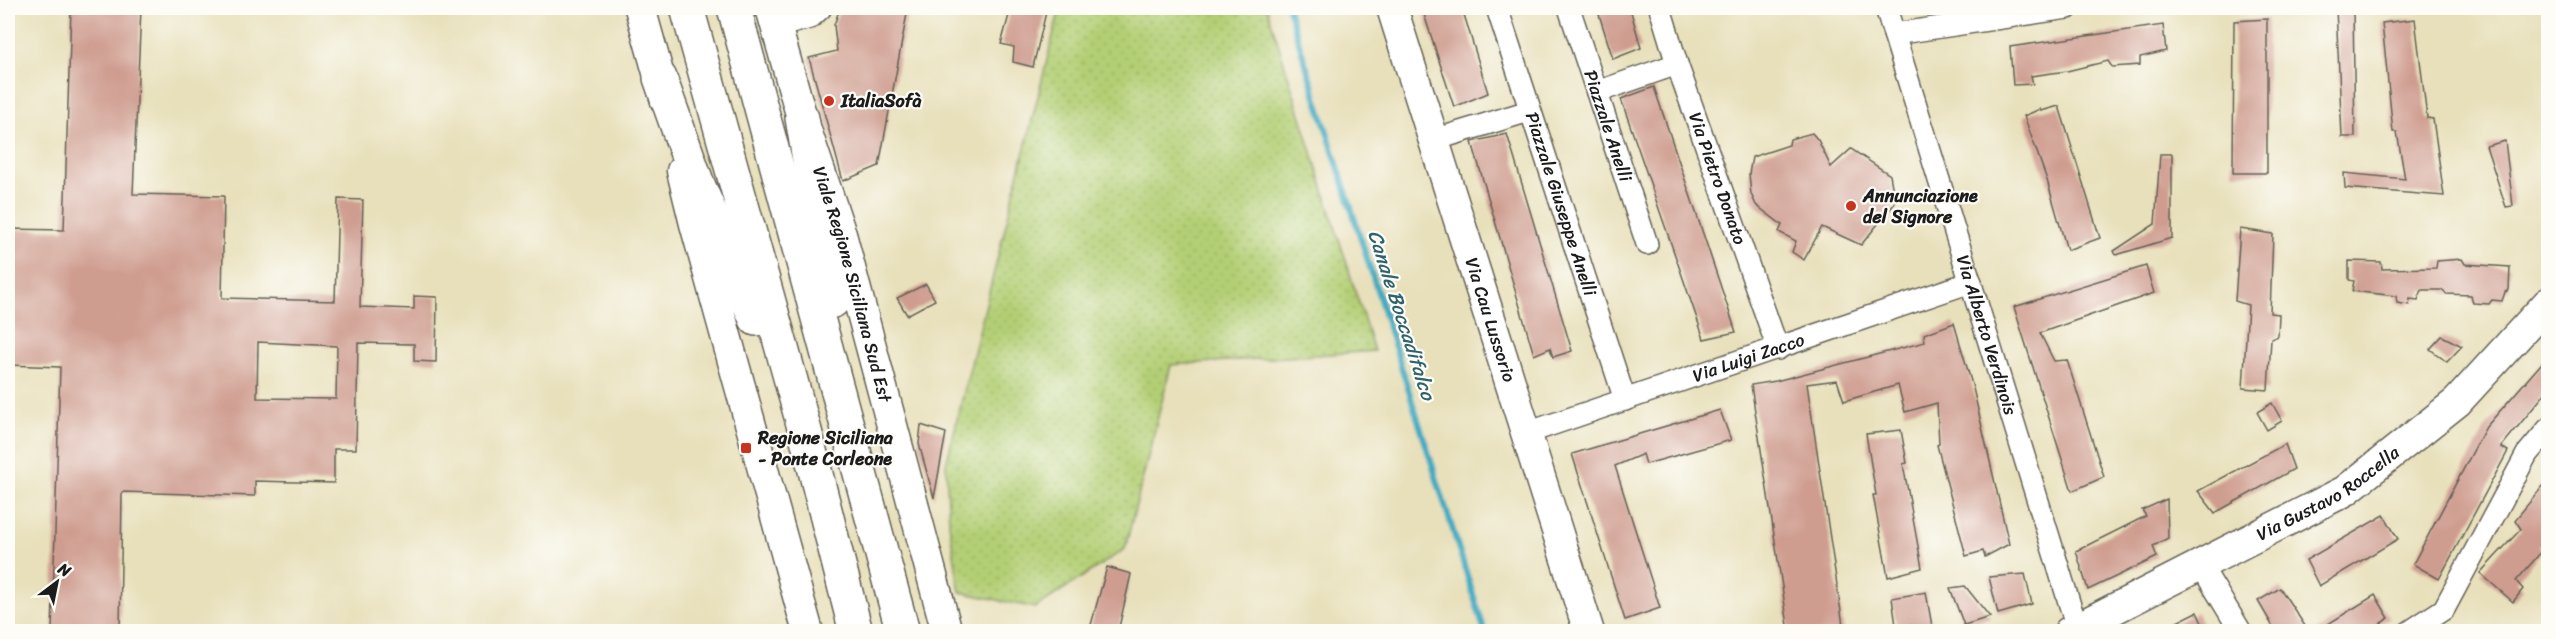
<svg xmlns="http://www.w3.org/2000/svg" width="2556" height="639" viewBox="0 0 2556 639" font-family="Sriracha,sans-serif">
<defs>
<pattern id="grass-dots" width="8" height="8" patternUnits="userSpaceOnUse" patternTransform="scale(1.5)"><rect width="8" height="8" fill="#b3cf75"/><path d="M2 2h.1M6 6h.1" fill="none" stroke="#99b165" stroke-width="1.8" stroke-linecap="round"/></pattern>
</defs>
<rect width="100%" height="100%" fill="#fdfcf7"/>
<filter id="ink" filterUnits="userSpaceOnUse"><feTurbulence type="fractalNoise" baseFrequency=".0167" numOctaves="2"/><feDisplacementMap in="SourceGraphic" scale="12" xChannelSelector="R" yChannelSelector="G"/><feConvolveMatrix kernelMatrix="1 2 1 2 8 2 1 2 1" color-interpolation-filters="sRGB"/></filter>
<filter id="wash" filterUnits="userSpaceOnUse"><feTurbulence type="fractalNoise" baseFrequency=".008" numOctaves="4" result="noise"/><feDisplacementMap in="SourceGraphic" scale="24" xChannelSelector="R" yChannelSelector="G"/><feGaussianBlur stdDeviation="1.35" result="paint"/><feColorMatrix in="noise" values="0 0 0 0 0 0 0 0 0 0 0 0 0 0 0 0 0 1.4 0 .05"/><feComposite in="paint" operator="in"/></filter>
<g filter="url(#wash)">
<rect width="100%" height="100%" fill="#e8e0bb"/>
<polygon fill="url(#grass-dots)" stroke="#687648" stroke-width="1.5" points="1060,8 1267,8 1374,351 1171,365 1125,549 1035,608 960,592 949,523 946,464"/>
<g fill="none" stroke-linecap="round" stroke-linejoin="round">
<polyline stroke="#41aac1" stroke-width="6" points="1288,8 1485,632"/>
</g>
<g id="blocks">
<g fill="#cf9d90" fill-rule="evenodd">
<path d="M71,8H141L133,194L224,196L222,298L335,301L338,199L363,200L360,307L414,309V296L437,297L436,362L414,361V344L358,343L356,449H334V483L255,481V496L122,492L120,632H52L60,367L8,365V229L64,230ZM258,342L337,346L336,399L257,398Z"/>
<polygon points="840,8 908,8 879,166 843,181 809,58 837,51 834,25"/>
<polygon points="1011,8 1047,8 1033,67 1013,62 1014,47 1001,44"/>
<polygon points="1422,8 1462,8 1488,93 1454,107"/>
<polygon points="1597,8 1630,8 1641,48 1613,59"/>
<polygon points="2336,8 2353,9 2355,137 2342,137"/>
<polygon points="2267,19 2267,173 2233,173 2234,21"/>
<polygon points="2415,19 2427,118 2433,119 2444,196 2345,188 2344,173 2405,179 2397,132 2393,132 2382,23"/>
<polygon points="2163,25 2166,51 2140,57 2140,65 2112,67 2108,61 2067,71 2031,76 2033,84 2013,85 2010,47"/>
<polygon points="1654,87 1736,332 1704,339 1621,99"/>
<polygon points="2059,106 2100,238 2067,250 2047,180 2024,116 2040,109 2041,111"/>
<polygon points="1812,133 1818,140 1831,167 1851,149 1890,175 1895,203 1861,245 1822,227 1804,260 1792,252 1796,241 1779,232 1782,225 1756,205 1751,194 1749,174 1752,157 1789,145 1790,139"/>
<polygon points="1507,134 1572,351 1553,357 1550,348 1534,355 1472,142"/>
<polygon points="2505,141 2513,206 2506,207 2486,146"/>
<polygon points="2160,154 2172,154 2172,238 2116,255 2114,251 2155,224"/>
<polygon points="2240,229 2273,234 2270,313 2279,314 2278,336 2271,339 2268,390 2243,388 2248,305 2235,301"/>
<polygon points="2462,259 2465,264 2510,267 2509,290 2505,292 2502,301 2492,300 2489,304 2473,303 2471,295 2446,294 2442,290 2422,290 2418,300 2410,299 2409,305 2397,303 2396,296 2352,291 2354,281 2349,280 2349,261 2381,262 2382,269 2436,268 2437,261"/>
<polygon points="2146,266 2154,293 2040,333 2054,361 2067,360 2104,477 2072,491 2014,307"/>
<polygon points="926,284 935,300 907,315 897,298"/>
<polygon points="1954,323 1973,388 2009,544 1985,557 1983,551 1966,556 1937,445 1939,444 1937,403 1905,412 1898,385 1844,401 1837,380 1807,384 1844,632 1789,632 1751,385 1776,381 1925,342 1924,334"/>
<polygon points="2442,336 2462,346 2447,362 2430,349"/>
<polygon points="2548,356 2548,390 2501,447 2508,451 2439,579 2413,564 2486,427"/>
<polygon points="2272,403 2282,421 2267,430 2257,412"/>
<polygon points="1720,410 1731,440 1646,464 1643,454 1615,466 1660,608 1625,620 1572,454"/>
<polygon points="921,425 946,433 934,498 919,444"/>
<polygon points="1901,430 1907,463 1903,464 1922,568 1888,577 1873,495 1876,495 1866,434"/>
<polygon points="2285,444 2294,469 2215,513 2198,491"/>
<polygon points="2548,480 2548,535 2539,545 2543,550 2516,581 2523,589 2513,602 2480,573 2521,529 2515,520"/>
<polygon points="2167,499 2168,538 2153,546 2157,557 2088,590 2076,551 2146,516 2142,510"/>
<polygon points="2384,515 2398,539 2319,586 2306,560"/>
<polygon points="1107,567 1131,574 1118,632 1089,632"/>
<polygon points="2025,574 2032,604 1998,614 1989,577"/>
<polygon points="1965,586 1990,617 1964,625 1950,588"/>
<polygon points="2280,588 2309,632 2276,632 2258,601"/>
<polygon points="1926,592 1933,632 1897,632 1892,598"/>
<polygon points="2375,595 2389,618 2367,632 2315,632"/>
<polygon points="2197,612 2206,632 2157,632"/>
</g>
</g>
</g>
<g filter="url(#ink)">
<use href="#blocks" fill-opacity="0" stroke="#636154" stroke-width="1.5"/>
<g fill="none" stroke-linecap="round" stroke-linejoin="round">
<defs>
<g id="street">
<path id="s1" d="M1497,8L1625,400"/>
<path id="s2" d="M1569,8L1647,244"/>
<path id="s3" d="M1660,8L1677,64L1778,349"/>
<path id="s4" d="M1886,8L2077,628"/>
<polyline points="776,27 810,18 821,8"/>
<polyline points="1894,34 2068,8"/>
<polyline points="1597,92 1677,64"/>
<polyline points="1434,140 1529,111"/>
<path id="s5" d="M1527,433L1971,282"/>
<polyline points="2200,564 2241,632"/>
<polyline points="2409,632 2444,609 2527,454 2548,429"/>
</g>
<g id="secondary">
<polyline points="640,8 666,101"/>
<path id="s6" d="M771,8L802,118L841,234L947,632"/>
<path id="s7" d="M1392,8L1589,632"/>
<polyline points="682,171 695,224 808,632"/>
<path id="s8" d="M2069,632L2345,491L2457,402L2548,303"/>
</g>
<g id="primary">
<polyline points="687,8 805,431 856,632"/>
<polyline points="734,8 903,632"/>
<polyline points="660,78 697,182 756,319"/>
<polyline points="802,118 833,301"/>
</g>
</defs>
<use href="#street" stroke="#636154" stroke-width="24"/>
<use href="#secondary" stroke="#636154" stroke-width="33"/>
<use href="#primary" stroke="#636154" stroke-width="36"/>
<use href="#street" stroke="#fff" stroke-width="21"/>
<use href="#secondary" stroke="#fff" stroke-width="30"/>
<use href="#primary" stroke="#fff" stroke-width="33"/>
</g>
</g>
<g fill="#c8321e" stroke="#fdfcf7" stroke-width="2">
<circle cx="829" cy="101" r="6"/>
<circle cx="1851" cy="206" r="6"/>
<rect x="740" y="442" width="12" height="12" rx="3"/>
</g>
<g text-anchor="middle" stroke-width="4.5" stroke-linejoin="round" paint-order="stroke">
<g font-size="18" font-weight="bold" fill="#1c1c1c" stroke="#fdfcf7" text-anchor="start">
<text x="841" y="107">ItaliaSofà</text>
<text x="1863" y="202">Annunciazione<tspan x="1863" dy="21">del Signore</tspan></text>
<text x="758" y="444">Regione Siciliana<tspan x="758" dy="21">- Ponte Corleone</tspan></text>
</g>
<g font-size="18" fill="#1c1c1c" stroke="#fdfcf7">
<text dy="6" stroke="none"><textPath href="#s2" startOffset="124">Piazzale Anelli</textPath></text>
<text dy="6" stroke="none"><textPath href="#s3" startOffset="180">Via Pietro Donato</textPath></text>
<text dy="6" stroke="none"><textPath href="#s1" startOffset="206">Piazzale Giuseppe Anelli</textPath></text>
<text dy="6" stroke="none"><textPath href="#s6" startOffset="288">Viale Regione Siciliana Sud Est</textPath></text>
<text dy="6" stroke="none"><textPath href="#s7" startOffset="327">Via Cau Lussorio</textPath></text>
<text dy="6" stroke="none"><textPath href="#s4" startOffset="342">Via Alberto Verdinois</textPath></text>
<text dy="6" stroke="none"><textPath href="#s5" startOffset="234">Via Luigi Zacco</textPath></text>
<text dy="6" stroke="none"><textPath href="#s8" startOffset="294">Via Gustavo Roccella</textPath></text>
</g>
<g font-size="20" font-style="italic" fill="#2e636e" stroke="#fdfcf7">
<text transform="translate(1402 315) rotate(72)" y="7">Canale Boccadifalco</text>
</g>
</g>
<rect width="2556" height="639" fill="none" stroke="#fdfcf7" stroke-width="30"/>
<g transform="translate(57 582) rotate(32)" stroke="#fdfcf7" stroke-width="4.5" paint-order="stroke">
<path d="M0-4.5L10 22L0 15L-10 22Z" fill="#1c1c1c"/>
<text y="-9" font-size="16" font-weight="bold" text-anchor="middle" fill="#1c1c1c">N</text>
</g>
</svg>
